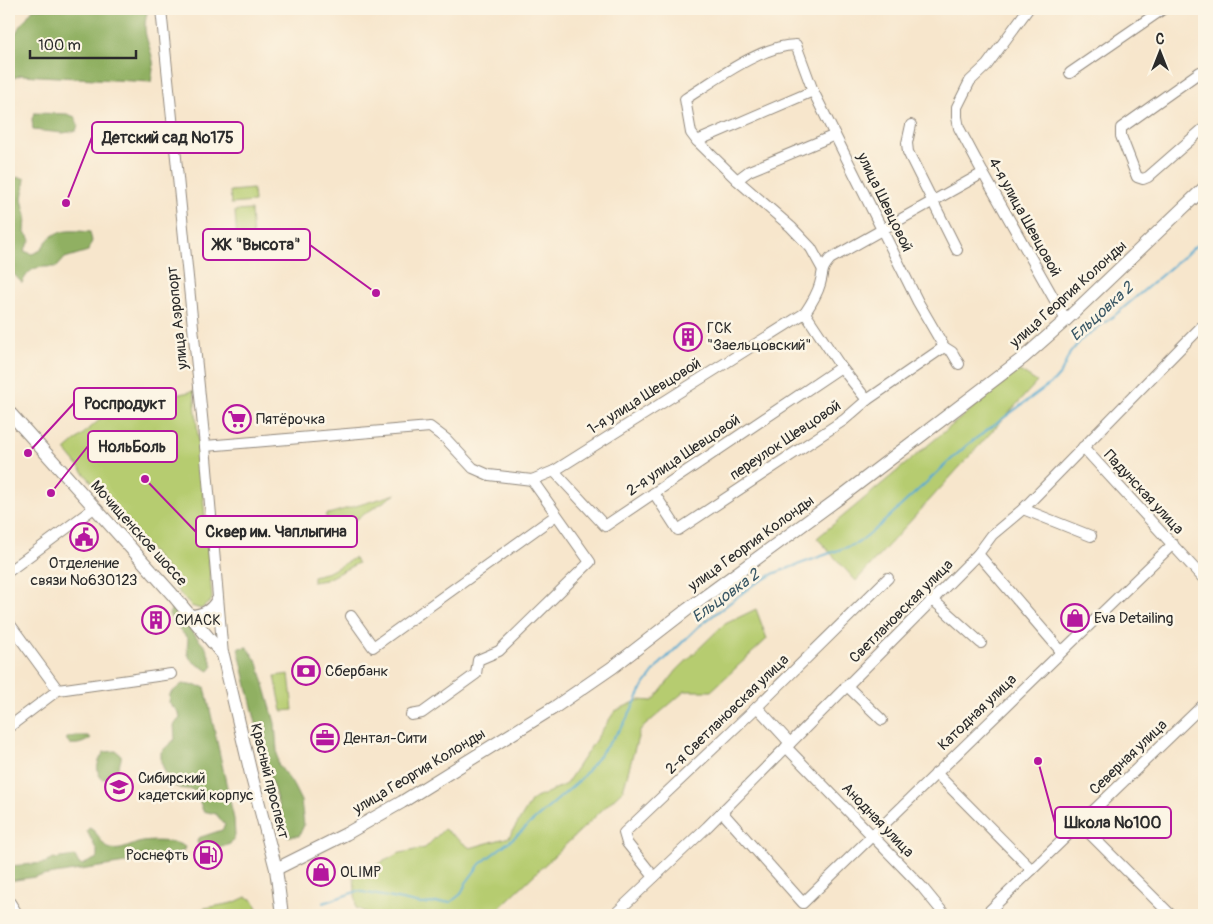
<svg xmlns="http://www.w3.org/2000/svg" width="1213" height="924" viewBox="0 0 1213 924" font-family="Pangolin,sans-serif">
<rect width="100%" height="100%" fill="#fcf5e5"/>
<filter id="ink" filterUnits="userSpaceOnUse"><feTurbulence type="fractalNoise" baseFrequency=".02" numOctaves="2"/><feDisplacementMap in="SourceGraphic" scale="10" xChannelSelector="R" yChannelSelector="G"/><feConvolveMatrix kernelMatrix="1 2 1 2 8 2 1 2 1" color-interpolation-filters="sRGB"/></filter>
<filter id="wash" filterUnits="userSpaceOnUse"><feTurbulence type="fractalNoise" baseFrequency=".0096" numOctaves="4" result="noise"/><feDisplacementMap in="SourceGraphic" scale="20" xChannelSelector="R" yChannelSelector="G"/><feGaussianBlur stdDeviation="1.12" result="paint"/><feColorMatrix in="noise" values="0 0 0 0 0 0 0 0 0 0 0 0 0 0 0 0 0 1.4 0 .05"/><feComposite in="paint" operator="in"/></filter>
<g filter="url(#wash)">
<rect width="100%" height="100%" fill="#f7e6cc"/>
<g fill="#b6cc70" stroke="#707c4e">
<polygon points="253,189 254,202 231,204 230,191"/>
<polygon points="251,210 253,241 237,242 235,211"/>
<polygon points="1018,370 1037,382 856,581 817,538"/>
<polygon points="194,391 212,598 211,601 201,609 191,606 163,574 167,569 113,508 65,450 113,408"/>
<polygon points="396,494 336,532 325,515"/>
<polygon points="354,558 358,563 325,580 313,582 313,576 329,572"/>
<polygon points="756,609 767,639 711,691 685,691 640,730 623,790 493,914 455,915 452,911 421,915 373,915 356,908 354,876 400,853 425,848 444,829 470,848 509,837 532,800 566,784 615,711 639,700 653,701 677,670 723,625"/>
<polygon points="289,674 293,710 282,711 275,676"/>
<polygon points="246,897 252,899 257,908 256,915 187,915 205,908 233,903"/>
</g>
<g fill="#90b062" stroke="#5e6e46">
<path d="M33,9H148C141,35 148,37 153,61C154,67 152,75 151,82L21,75L9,80V42Z"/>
<polygon points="34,113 67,114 75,117 78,125 76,131 63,133 33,130 32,119"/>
<path d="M20,177L25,179L22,199L26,216L25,233L31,239L24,251L32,254L41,250C52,228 68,230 90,232L92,241L88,251L65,258L57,267C39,267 31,265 22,283L9,269V211L13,196V187L15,178Z"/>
<path d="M172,608L206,648L213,666L209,671C192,661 185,661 188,639L173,622L169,614Z"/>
<polygon points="247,647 258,663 275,723 278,764 292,783 301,801 304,825 299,836 288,836 263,753 238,648"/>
<path d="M182,684L205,687L234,819L235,836L230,844L210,851L199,846L197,842L198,838L222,830L225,825L216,814L203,811C192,778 194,796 170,784L161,762V752L175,739L174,725L180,718L179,713L169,703L170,694Z"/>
<path d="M76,736H88L91,738C84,743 79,745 70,744L66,739L69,737Z"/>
<path d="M116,751L121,755C122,761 118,765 117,771L109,778L102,779C94,770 98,761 104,752Z"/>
<path d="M89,828C99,831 101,847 111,849C121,851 129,846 138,843C149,840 177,840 185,847L184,850L177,855L9,881V866L45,863L54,859L75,856L79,864L82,865L97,858V851L87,831Z"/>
</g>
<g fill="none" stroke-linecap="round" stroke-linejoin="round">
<polyline stroke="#54aad1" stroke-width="2" points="323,903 358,891 421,904 451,902 461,894 466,883 480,864 516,836 580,780 624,724 644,685 659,665 698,627 753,585 775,573 858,543 878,527 967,445 1054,381 1061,373 1070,353 1081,340 1115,315 1204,239"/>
</g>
</g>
<g filter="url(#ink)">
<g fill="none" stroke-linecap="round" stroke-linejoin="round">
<defs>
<g id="minor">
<polyline points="161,9 205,446 223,655"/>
<polyline points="1028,9 987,65 970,81 957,107 957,117 959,128 983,173 1066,320"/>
<polyline points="1200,72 1121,128 1121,136 1137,177 1143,179 1148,177 1204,128"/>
<polyline points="1070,73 1163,9"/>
<polyline points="911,125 907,143 908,152 957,250"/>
<polyline points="697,141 813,91"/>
<polyline points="737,180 749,171 835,135"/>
<path d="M822,268L811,248L791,227L737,180L697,141L691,133L685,99C714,81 761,45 796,45L813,91L918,302L944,347L952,352L959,364"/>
<polyline points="805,313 841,367 867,400"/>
<path d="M205,446L430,427L446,439L473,468L489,475L532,480L554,471L805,313C811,304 817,295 820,284C824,270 820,271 830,259L983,173"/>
<polyline points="1083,447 1204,579"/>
<polyline points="554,471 605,526 841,367"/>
<polyline points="654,493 678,530 844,420 867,400 944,347"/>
<polyline points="1023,509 1091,536"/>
<polyline points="978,554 1061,651"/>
<polyline points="9,571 94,508"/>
<polyline points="933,600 981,643"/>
<polyline points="351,616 373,647 555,516"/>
<polyline points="9,623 58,690"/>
<polyline points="847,686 882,720"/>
<polyline points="757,707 790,743"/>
<polyline points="411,715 422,713 476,674 478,660 499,651 590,562 532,480"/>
<polyline points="9,727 58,690 171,674"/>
<polyline points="786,747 922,887 945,915"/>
<polyline points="936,773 1032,870"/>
<polyline points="722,812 803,903 1173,544"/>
<polyline points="1080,824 1171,915"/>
<polyline points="654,877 627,843 624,833 757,707 888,578"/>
<polyline points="9,901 18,915"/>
<polyline points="614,915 707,827 978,554 992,535 1023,509 1204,324"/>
<polyline points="985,915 1204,704"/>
</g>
<g id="major">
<polyline points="9,412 172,594 223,655 251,774 276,869 282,915"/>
<path d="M191,616C203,615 211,611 217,601"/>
<polyline points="276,869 346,834 402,802 555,707 613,667 688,609 842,496 1023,358 1066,320 1204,188"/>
</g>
</defs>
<use href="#minor" stroke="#91887c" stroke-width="12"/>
<use href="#major" stroke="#91887c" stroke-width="14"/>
<use href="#minor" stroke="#fff" stroke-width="10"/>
<use href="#major" stroke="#fff" stroke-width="12"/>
</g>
</g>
<defs>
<symbol id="building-ring" viewBox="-11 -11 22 22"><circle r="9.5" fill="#fcf5e5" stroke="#b5179e" stroke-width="1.5"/><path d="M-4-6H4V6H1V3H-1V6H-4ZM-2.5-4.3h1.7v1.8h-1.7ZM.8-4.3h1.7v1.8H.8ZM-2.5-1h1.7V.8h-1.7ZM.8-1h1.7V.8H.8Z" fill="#b5179e"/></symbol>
<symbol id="supermarket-ring" viewBox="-11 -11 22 22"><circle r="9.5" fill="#fcf5e5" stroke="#b5179e" stroke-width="1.5"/><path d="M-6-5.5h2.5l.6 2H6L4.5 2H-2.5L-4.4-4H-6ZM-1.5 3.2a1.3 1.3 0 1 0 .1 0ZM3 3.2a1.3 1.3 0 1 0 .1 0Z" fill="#b5179e"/></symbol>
<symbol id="civic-ring" viewBox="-11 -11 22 22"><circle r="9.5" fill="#fcf5e5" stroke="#b5179e" stroke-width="1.5"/><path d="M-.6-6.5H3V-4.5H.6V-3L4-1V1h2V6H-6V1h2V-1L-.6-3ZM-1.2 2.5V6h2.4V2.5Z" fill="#b5179e"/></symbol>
<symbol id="shop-ring" viewBox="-11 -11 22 22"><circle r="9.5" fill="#fcf5e5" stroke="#b5179e" stroke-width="1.5"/><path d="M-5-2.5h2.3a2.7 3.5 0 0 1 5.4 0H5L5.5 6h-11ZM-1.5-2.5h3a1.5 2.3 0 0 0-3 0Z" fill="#b5179e"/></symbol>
<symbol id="bank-ring" viewBox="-11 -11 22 22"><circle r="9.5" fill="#fcf5e5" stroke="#b5179e" stroke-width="1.5"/><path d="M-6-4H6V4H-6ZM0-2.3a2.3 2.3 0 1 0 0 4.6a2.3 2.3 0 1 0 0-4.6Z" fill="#b5179e"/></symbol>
<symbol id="office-ring" viewBox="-11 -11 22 22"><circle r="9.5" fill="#fcf5e5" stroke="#b5179e" stroke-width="1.5"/><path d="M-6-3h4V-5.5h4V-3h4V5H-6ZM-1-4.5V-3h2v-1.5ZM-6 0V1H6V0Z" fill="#b5179e"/></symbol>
<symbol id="school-ring" viewBox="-11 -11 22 22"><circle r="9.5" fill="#fcf5e5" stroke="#b5179e" stroke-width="1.5"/><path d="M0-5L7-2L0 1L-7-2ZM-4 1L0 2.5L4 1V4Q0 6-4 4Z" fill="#b5179e"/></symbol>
<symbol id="fuel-ring" viewBox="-11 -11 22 22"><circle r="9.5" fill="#fcf5e5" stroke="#b5179e" stroke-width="1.5"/><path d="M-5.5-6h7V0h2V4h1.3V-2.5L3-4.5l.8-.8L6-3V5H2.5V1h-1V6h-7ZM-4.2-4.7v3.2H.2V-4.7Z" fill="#b5179e"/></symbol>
</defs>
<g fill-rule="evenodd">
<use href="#building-ring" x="672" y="321" width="32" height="32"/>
<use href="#supermarket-ring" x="221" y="403" width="32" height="32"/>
<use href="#civic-ring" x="68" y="521" width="32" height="32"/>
<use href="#shop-ring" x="1059" y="602" width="32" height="32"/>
<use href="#building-ring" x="140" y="604" width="32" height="32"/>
<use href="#bank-ring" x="290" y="655" width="32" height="32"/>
<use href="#office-ring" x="309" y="722" width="32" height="32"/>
<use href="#school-ring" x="103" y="771" width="32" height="32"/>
<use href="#fuel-ring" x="192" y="839" width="32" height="32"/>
<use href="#shop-ring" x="305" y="856" width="32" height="32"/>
</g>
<g text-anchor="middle" stroke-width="5" stroke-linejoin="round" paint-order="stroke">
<g font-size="15" fill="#2b2b2b" stroke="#fcf5e5">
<text transform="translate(885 202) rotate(64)" y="5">улица Шевцовой</text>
<text transform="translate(1025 217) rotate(61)" y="5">4-я улица Шевцовой</text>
<text transform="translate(1068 294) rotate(-42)" y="5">улица Георгия Колонды</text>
<text transform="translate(177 318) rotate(-96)" y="5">улица Аэропорт</text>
<text transform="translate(644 396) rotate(-32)" y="5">1-я улица Шевцовой</text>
<text transform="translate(785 440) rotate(-34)" y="5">переулок Шевцовой</text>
<text transform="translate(683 455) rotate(-34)" y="5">2-я улица Шевцовой</text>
<text transform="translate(1144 492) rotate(47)" y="5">Падунская улица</text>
<text transform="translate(139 533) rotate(48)" y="5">Мочищенское шоссе</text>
<text transform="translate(751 543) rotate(-36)" y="5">улица Георгия Колонды</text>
<text transform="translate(901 611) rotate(-45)" y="5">Светлановская улица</text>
<text transform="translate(977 712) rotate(-44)" y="5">Катодная улица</text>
<text transform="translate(727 714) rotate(-44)" y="5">2-я Светлановская улица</text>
<text transform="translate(1128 757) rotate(-44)" y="5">Северная улица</text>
<text transform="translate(419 771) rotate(-31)" y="5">улица Георгия Колонды</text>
<text transform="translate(270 781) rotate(76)" y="5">Красный проспект</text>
<text transform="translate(878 820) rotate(46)" y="5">Анодная улица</text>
</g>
<g font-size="15" fill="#2b2b2b" stroke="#fcf5e5" text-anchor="start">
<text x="707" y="333">ГСК<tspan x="707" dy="17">"Заельцовский"</tspan></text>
<text x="256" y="424">Пятёрочка</text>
<text x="84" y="568" text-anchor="middle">Отделение<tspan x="84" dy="17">связи №630123</tspan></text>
<text x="1094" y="623">Eva Detailing</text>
<text x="175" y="625">СИАСК</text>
<text x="325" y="676">Сбербанк</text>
<text x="344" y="743">Дентал-Сити</text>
<text x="138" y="783">Сибирский<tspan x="138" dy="17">кадетский корпус</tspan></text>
<text x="189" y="860" text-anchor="end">Роснефть</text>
<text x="340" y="877">OLIMP</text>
</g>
<g font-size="16" font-style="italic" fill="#395765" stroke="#fcf5e5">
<text transform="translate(1101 311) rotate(-42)" y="6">Ельцовка 2</text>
<text transform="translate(725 595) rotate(-36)" y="6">Ельцовка 2</text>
</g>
</g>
<path fill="none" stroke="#b5179e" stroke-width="2" d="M66 203L92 137M376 293L310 245M28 453L74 403M51 493L88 446M145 479L196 532M1038 761L1055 823"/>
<g fill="#b5179e" stroke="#fcf5e5" stroke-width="2">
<circle cx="66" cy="203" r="5"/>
<circle cx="376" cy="293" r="5"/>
<circle cx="28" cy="453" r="5"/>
<circle cx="51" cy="493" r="5"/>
<circle cx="145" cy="479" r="5"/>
<circle cx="1038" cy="761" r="5"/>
</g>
<g fill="#fcf5e5" stroke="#b5179e" stroke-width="2">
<rect x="92" y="122" width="151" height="31" rx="5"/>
<rect x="203" y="229" width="107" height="31" rx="5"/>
<rect x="74" y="388" width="102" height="31" rx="5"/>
<rect x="88" y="431" width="89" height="31" rx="5"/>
<rect x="196" y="516" width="161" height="31" rx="5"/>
<rect x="1055" y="807" width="116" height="31" rx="5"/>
</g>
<g font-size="16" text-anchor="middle" font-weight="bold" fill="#2b2b2b">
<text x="168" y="143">Детский сад №175</text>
<text x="257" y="250">ЖК "Высота"</text>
<text x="125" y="409">Роспродукт</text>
<text x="132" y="452">НольБоль</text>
<text x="276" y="537">Сквер им. Чаплыгина</text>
<text x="1113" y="828">Школа №100</text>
</g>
<rect width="1213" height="924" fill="none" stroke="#fcf5e5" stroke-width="30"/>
<g transform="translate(1160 52)" stroke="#fcf5e5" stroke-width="4" paint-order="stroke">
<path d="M0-4L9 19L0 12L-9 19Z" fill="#2b2b2b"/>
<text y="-8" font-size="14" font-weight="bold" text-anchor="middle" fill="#2b2b2b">С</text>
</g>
<path d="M30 50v8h106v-8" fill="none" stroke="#2b2b2b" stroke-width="2.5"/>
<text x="38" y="50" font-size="15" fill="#2b2b2b" stroke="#fcf5e5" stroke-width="4" paint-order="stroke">100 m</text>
</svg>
